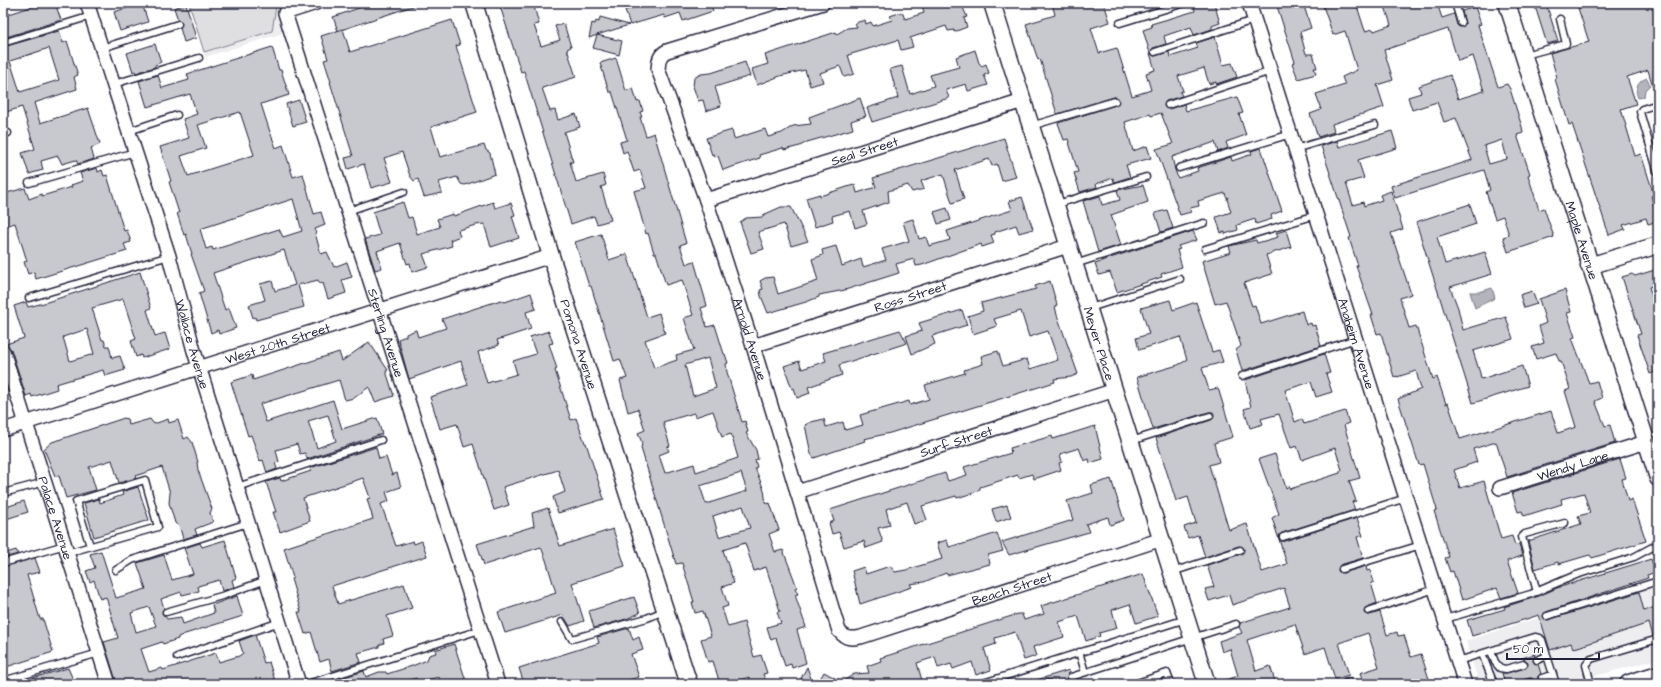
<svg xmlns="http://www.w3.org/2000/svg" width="1661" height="687" viewBox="0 0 1661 687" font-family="'Architects Daughter',sans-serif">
<rect width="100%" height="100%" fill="#fff"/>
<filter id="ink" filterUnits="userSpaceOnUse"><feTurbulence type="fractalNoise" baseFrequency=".025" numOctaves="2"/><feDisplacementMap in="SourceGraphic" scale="8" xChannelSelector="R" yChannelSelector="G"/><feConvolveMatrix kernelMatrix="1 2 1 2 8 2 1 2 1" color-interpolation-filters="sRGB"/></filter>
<g filter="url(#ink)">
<g fill="#eeeef1">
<polygon points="188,3 292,3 283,33 205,57"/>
<polygon points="1658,580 1658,659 1566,684 1479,684 1466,641"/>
</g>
<path fill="#dfdfe2" stroke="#80808e" d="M189,3H231L232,6C244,2 267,0 276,6L272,31L204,52Z"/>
<g fill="#b4b4bc" stroke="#7a7a88">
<path d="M1647,78L1650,85L1645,90L1644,97L1638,98C1634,89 1638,81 1647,78Z"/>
<polygon points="1492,288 1495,298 1475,308 1470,292 1479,292"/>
</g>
<g fill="#c8c8cf" stroke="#22223b" fill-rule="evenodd">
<polygon points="43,3 55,3 61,20 3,38 3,16"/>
<polygon points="142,3 148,22 120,31 114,12"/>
<polygon points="373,3 416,3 416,5 338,31 333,17"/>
<polygon points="499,3 533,3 539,24 534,25 541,46 560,40 555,26 564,24 571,47 567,49 576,77 542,88 550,111 555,110 558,120 576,114 580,127 564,132 573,162 570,162 576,182 603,174 606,185 601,187 611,220 597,224 594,216 571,224 524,71 521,72"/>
<polygon points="649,3 710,3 713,11 683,21 680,13 665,18 664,15 630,25 625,10"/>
<polygon points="928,3 961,3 967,17 964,18 967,27 954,32 954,30 948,31 946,26 910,38 913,47 901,50 898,40 848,55 854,74 844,77 840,66 820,73 823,82 810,86 805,70 780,76 757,85 752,69 768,64 765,55 836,32 837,34 847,28 857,27 855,23 865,20 866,24 871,22 873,26 892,20 890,16 902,12 905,19 924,13 922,5"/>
<polygon points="1052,3 1104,3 1110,22 1091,28 1099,53 1117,48 1132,96 1151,90 1146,73 1155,70 1143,30 1152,27 1151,24 1195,11 1194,7 1205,3 1214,3 1220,23 1212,26 1212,29 1194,35 1191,27 1164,36 1166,44 1153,48 1151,53 1154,56 1169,52 1170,57 1198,48 1196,43 1215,37 1223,65 1232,63 1237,77 1216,84 1216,82 1209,84 1204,68 1178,76 1183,91 1180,92 1182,96 1166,101 1164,106 1169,109 1184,104 1186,111 1237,97 1243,113 1239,114 1246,135 1226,142 1228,148 1218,152 1215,142 1172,157 1175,170 1178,178 1198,171 1197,168 1231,157 1232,161 1252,154 1251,151 1261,148 1282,211 1271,215 1272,219 1256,224 1255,219 1237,225 1238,230 1225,234 1225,232 1221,233 1216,217 1231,212 1227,199 1228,197 1226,197 1225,193 1198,201 1199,206 1190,208 1191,212 1180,215 1156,149 1173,144 1161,113 1151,116 1150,114 1125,122 1133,151 1147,146 1151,158 1126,165 1130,177 1114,182 1113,178 1096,184 1097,187 1080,192 1074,173 1078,172 1068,139 1064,140 1058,123 1116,105 1119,100 1118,98 1114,97 1057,114 1040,59 1038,60 1026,24 1055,15"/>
<polygon points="1276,3 1303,3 1311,28 1300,32 1306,54 1313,54 1317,68 1314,68 1316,74 1298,79 1292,63 1295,62"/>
<path d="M1322,3H1356L1365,31L1373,29L1374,31L1391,25L1384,3H1437L1442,18L1454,14L1457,25L1460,27L1465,24L1462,11L1475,7L1481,24L1478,25L1483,41L1498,87L1507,84L1510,89L1522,127L1523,133L1517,135L1530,174L1528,175L1539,210L1544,208L1554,237L1508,252L1503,237L1509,235L1503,216L1495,219L1486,192L1490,190L1484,170L1395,198L1391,186L1472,160L1456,118L1444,122L1437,102L1412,110L1408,97L1421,93L1419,86L1450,75L1458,99L1484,91L1473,56L1458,61L1448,29L1384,50L1393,80L1377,85L1384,107L1332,124L1334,132L1318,137L1310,114L1321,110L1316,94L1345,85L1342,77L1357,70L1345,31L1333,35ZM1502,140L1507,159L1489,164L1484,146Z"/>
<polygon points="1534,3 1546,3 1558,41 1547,44"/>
<polygon points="1594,3 1658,3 1658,96 1656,97 1648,70 1627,77 1636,104 1621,109 1635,156 1641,154 1654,195 1651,196 1658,221 1648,224 1646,218 1623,225 1625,229 1609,235 1572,124 1569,125 1555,79 1557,78 1550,53 1589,42 1578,8"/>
<polygon points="186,4 196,38 184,42 180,28 182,22 178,20 174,8"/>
<polygon points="600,17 629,25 597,35 622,41 619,55 593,48 597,35 589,38 592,23 595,24 596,21 599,22"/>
<polygon points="452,20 460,45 456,46 477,112 431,127 440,157 484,145 486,150 490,153 495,174 465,185 461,184 457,177 439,182 442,193 424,197 418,179 414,181 410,176 402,152 384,158 392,182 371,188 364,164 348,169 345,158 353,156 330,82 331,82 324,60 328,59 321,36 343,29 350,52"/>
<path d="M59,31L63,43L67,41L74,63L78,75L74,77L77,89L34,103L40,123L88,108L100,144L91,148L94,159L78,164L76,160L62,164L58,156L41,161L43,170L29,174L22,153L35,149L22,107L3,113V47ZM49,48L59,80L20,92L10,61Z"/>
<polygon points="155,44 161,62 155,65 155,67 136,73 135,71 133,72 127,53"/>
<path d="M272,47L279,70H281L289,95L261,104L269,129L276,148L283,145L293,177L303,174L314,214L321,212L325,225L315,229L316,233H315L321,254L327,252L334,267L347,262L352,277L342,280L346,293L328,299L323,283L320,284L318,280L298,285L304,307L256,320L255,317L253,318L249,305L265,300L260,284L272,281L275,291L295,285L284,250L213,273L225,310L229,308L236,328L219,334L218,330L211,333L199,293L204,291L191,254H192L186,234L184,235L177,213H179L169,182L171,181L160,147L189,138L183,119L197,114L190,94L147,107L139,81L158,75L162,88L189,80L187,74ZM240,112L254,155L188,176L181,156L206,148L198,125ZM293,199L302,231L283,237L279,229L213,250L212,247L206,249L200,229Z"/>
<polygon points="975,50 979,63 982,66 986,64 989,73 984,75 988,85 968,91 966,84 946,90 949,98 872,122 867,108 898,98 890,69 902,66 910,94 934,86 930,75 959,67 956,57"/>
<path d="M616,58L626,91L633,88L637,102L640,101L643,111L640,112L642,117H640L646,136L654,133L686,243L680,245L686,264L694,261L706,302L707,306L701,308L707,327L715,325L724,354H725L728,363L726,364L727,372L742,422L745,421L748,432L746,433L756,450L758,459L755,460L757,467L755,468L764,490L766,504L770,503L779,530L769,534L775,552L783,550L797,587L795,588L798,594L795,595L806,627L797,630L806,663L792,668L791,664L785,666L776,638L771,640L767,627L781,623L777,612L780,611L766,567L754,571L745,543L723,550L734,583L722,587L728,606L722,608L728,627L744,622L754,657L761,655L767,673L763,674L767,684H751L749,677L728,684H720L713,661L708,662L701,639L711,636L703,611L695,613L692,602H694L682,563L676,564L641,448L642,443L638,433L645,430L638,409L628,412L620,380L627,378L620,359L614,361L591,286H589L575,242L601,234L609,260L627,254L647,317L659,313L665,333L645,340L654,368L677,360L676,355L694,350L684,318L693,315L682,280L666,285L656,253H654L648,233L646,234L634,191L646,188L640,170L634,172L627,151L623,153L620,142L627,140L612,92H609L600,63ZM708,358L716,388L693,396L685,365ZM713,411L722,437L731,434L738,458L696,472L694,464L665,473L659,455L669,451L667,447L670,446L663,422L694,413L695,417ZM741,473L747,491L706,504L700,486ZM743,506L750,528L719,537L713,516Z"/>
<polygon points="745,62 750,76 715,87 721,106 706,111 703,100 698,101 693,86 694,78 701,74 711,73"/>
<polygon points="860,98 866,116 851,121 853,129 807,142 800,146 784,150 783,148 759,155 760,158 723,170 718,156 715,157 714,154 712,155 706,138 732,130 734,139 765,129 768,137 782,133 793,126 811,124 809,117"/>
<polygon points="299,100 306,122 293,126 286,104"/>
<polygon points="1392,131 1397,148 1358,160 1364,178 1346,183 1353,205 1363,202 1364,206 1382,200 1380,195 1391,191 1403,229 1391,233 1411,294 1400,298 1409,328 1416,326 1433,379 1437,377 1446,404 1448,403 1460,439 1551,411 1558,433 1576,427 1565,391 1570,389 1561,361 1559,361 1556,353 1536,359 1532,347 1544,343 1539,326 1546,323 1539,299 1565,290 1571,312 1567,313 1575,337 1572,338 1589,383 1597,381 1602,398 1595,401 1605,426 1610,425 1615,443 1507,477 1496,442 1473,449 1477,462 1454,470 1460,488 1484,481 1501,539 1512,536 1515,545 1519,544 1522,556 1507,561 1518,593 1501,598 1497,588 1462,600 1453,571 1450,572 1445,558 1449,557 1434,511 1437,510 1423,464 1419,465 1398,399 1421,389 1416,371 1397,377 1397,376 1394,377 1381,333 1377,334 1371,315 1373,315 1356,266 1358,266 1349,238 1351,237 1321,146 1337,141 1339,147"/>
<polygon points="1004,138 1016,177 1002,181 997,164 992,166 989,159 955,170 964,199 952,203 943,174 921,181 924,189 912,192 908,185 888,191 889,202 863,211 867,224 855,228 850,211 832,216 833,221 815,227 806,198 820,194 820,196 850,186 855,185 857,193 876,187 873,178"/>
<polygon points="97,168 98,172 102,170 104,176 107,175 124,231 127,230 131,242 124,244 127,251 36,279 34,272 28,274 24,262 27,261 15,223 3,227 3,194 25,188 29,199 42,194 42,196 72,187 71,185 83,181 80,173"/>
<polygon points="1143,185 1148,202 1111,215 1121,245 1098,252 1083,201 1100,196 1102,205 1120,200 1117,190"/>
<polygon points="1022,197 1033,229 1019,233 1016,225 995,232 995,234 991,235 994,243 982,247 981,244 922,265 916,266 914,259 896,264 899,273 845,290 819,295 819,297 806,302 768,313 761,296 760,290 763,289 760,281 765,278 773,277 778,294 818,281 812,259 823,255 822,250 836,246 842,266 861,259 863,267 886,260 882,249 909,241 903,222 913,219 919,239 926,237 929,246 950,240 947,231 1012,210 1009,201"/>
<polygon points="403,202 408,218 412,217 417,234 440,227 437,219 453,214 454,216 493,202 495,208 511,203 515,215 512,216 519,238 491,247 484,224 476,225 458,230 460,236 450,240 452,246 423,254 428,267 412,272 410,263 407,264 400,243 377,251 382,268 375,270 365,239 380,235 373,212"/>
<polygon points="1470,204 1476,224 1437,237 1445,264 1485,252 1492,274 1450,287 1458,308 1463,330 1506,317 1513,339 1473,351 1480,373 1481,379 1522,366 1528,386 1473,403 1416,222"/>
<polygon points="781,207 791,207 808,241 791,246 784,224 758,232 764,249 751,253 740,222 746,218 763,217 763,215"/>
<polygon points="947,208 951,220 938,224 934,212"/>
<polygon points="1167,210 1173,228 1161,232 1155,213"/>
<polygon points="1286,230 1291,247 1266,255 1272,274 1244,283 1252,306 1255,305 1261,324 1302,311 1306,325 1311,323 1312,326 1315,325 1321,346 1242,371 1236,350 1241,346 1226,301 1215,304 1202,261 1231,252 1229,246 1256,240 1257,243 1278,237 1276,233"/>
<polygon points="1193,231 1197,240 1178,246 1180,249 1177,250 1182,267 1161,274 1162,277 1117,292 1110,272 1099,275 1095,264 1101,262 1101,261"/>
<polygon points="1658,269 1658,284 1649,287 1658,315 1658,371 1650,374 1637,335 1641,334 1622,277 1632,274 1635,276"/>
<path d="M140,272L151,308L147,310L155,336L165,333L170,349L142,358L141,355L136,357L131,341L136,339L123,299L102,305L92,308L102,340H104L106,346H109L112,358L120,356L125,370L105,376L103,370L56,384L57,389L32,397L31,394L26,396L11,349L6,344L24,338L14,306L26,302L28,307L44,303ZM87,329L94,354L70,361L63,337Z"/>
<polygon points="1050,281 1057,305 1055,306 1057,315 1078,374 1071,377 1054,379 1055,382 890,433 864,439 865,441 814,458 811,454 805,425 811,422 824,419 826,427 843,422 845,430 863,425 860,415 909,401 910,405 929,399 925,385 965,373 964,370 983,364 981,356 998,351 1003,366 1027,359 1030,369 1058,360 1048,331 1029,337 1021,311 994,319 997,326 973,334 968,316 983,311 981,303 1036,289 1035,286"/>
<polygon points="1532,291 1537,304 1524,308 1520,295"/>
<polygon points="531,293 536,309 526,312 531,329 497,340 499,345 478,352 487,383 517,374 513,361 536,354 530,337 549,331 553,343 549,344 557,369 555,370 571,420 576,418 585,443 586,443 604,499 558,513 553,497 565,492 558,470 503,487 509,505 494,510 473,444 464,447 457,424 440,429 431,400 430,397 468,385 461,361 409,379 398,339 406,336 406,334 416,330 418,337 446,328 442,319 501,300 505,302"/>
<polygon points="1170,300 1173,310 1196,302 1212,352 1219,350 1223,362 1202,368 1209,390 1218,388 1233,437 1214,443 1219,462 1209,465 1229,530 1247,524 1262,572 1287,564 1272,518 1279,514 1259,459 1275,454 1286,488 1289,486 1290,489 1340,473 1340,471 1342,470 1335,448 1302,460 1297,446 1291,448 1279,414 1261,419 1263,424 1250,428 1244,409 1251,407 1245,380 1324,354 1330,373 1326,374 1332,392 1316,397 1311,382 1285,390 1295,422 1302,419 1304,424 1345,411 1349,423 1344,425 1360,478 1349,481 1356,501 1352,502 1355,510 1282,533 1279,538 1280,541 1284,541 1357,518 1363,536 1357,537 1363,558 1340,565 1338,571 1343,573 1366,566 1367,571 1370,570 1374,582 1371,583 1377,603 1365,608 1364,613 1369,615 1380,612 1387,635 1397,632 1398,636 1404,635 1411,657 1421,654 1430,682 1422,684 1364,684 1360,673 1379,667 1368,633 1339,643 1349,675 1335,679 1325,647 1305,654 1295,624 1247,640 1256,671 1270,666 1276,684 1260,684 1259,680 1247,684 1220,684 1220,682 1238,676 1230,649 1222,652 1219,641 1242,633 1239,627 1240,623 1290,607 1284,588 1232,605 1229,595 1209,601 1205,589 1214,587 1207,565 1241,554 1244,549 1239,546 1205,557 1198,535 1188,538 1184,527 1196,523 1188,497 1176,501 1156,438 1211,420 1214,415 1213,412 1209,412 1153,429 1137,377 1178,365 1187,360 1180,337 1139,350 1136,338 1149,334 1141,308"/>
<polygon points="962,310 967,325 932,336 935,344 912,354 906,336 922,331 919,323"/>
<polygon points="900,330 907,343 839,365 842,375 808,387 810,393 797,398 794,388 792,389 784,366 799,361 802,369 826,361 823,353"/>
<path d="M369,342L388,370L386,371L394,396L375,402L369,387L354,398L345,400L339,380L260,404L266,422L333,400L342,429L377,418L382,434L307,459L305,453L300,454L297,444L276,450L279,462L275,463L277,469L267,473L263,460L260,461L251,435L248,436L231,382L252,375L253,380L339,352L342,361ZM328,415L336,441L317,448L308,421Z"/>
<polygon points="124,418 127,419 129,425 150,419 154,424 168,419 169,423 178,420 184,439 188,437 192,442 198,462 197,462 198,470 212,509 210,513 213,522 195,529 197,535 183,539 180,528 175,523 169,503 170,493 162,467 135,476 136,478 119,483 112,460 89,467 96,490 66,498 59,476 55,476 44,449 52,442"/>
<polygon points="1095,426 1103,459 1090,463 1089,459 1084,461 1079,448 1060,454 1062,462 1059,463 1061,470 1034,479 1032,474 1019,478 1018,475 980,487 980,489 973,493 957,498 956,496 922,506 927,520 914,524 907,502 886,509 890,525 878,528 883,542 866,548 864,541 844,547 839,532 832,534 829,523 834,521 830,510 945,473 948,481 967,475 964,467 1011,453 1010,448 1052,436 1053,439 1066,435"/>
<polygon points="376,447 379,459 386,457 392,475 397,473 401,487 386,492 389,501 381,504 396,546 413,541 414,544 422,541 427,556 332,586 338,604 404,584 412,608 387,616 393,636 383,639 384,643 379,645 379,647 358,653 361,662 332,671 329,659 320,662 311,632 305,634 298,612 301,612 291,579 293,578 284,548 373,519 367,499 370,498 363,478 303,498 310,521 280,532 273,512 276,512 266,482 280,478 281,481 311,471 310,468"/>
<polygon points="1620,459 1626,478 1622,479 1628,501 1632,499 1646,541 1592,558 1590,555 1586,556 1559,564 1558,562 1535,569 1528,541 1581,524 1578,516 1590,513 1584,493 1561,499 1562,504 1524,516 1522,511 1518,512 1512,493"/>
<polygon points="1111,479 1124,520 1110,525 1108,517 1086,524 1089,532 1009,555 1002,542 1073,520 1067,501 1093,493 1091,485"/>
<polygon points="138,487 149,520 94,537 84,503 99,499 100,503 123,495 122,492"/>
<polygon points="24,501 28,512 3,520 3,508"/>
<polygon points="1007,505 1011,517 996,522 992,509"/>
<polygon points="548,508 560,546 613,529 625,566 572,583 584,621 570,626 563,615 505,633 498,612 556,593 546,560 541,547 484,565 477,544 534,526 532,513"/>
<polygon points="997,533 1003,551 988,555 990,564 947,575 946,573 924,582 910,584 912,587 860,604 852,571 864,567 866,574 890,566 895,572 906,570 942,559 937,543 947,540 949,547 959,544 960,545"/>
<path d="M225,540L236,578L232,580L234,587L222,591L219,580L198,586L199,591L182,595L181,592L161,599L164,608L162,613L167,619L181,617L183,624L214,613L212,605L237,596L243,616L185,634L178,637V639L163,644L162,642L141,649L149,672L162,668L163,670L216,653L219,662L239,656L243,653L239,641L255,635L264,663L269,662L276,684H117L104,642L118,638L106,597L100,599L94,580L90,582L86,571L95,568L90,554L101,551L116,598L146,589L137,563L164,555L172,580L193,574L184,548L200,543L202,547ZM149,607L156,626L136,632L131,613Z"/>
<polygon points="16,550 18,554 3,558 3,554"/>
<polygon points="35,558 40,572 27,575 40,619 43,619 53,652 3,668 3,567"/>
<polygon points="1651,559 1656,572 1647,575 1648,578 1546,612 1543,617 1548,620 1639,592 1644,611 1658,606 1658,635 1653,636 1649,623 1578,647 1573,648 1571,643 1550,650 1539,615 1472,636 1467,620 1505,609 1504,607 1539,596 1557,588"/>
<polygon points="1143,574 1158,616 1136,623 1130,604 1112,610 1117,628 1099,633 1100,636 1086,641 1078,616 1059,622 1064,637 1033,647 1036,656 1024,660 1015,632 995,638 996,644 984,648 991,670 976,675 972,662 953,669 951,664 938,668 935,657 917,663 923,684 817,684 824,672 842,682 854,674 869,673 867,666 881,661 880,658 1018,614 1022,614 1024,620 1044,614 1041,606"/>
<polygon points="634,597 640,613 626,619 594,628 589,611"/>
<polygon points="629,628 633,640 639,637 643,650 631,654 639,677 617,684 524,684 519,668 599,643 597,637"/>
<polygon points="454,644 467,684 441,684 439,677 417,682 416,678 396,684 336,684 335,680 364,671 366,677 379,672 386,672 387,674 412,666 427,660 429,655 436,653 435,650"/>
<polygon points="1535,654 1533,661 1538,664 1541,674 1538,676 1538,680 1544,684 1534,684 1534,680 1531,678 1514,684 1505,684 1502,673 1507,673 1526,668 1528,662 1522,658"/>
<polygon points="807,667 813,684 798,684"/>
<polygon points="68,668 75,684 23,684 22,681"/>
<polygon points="1069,670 1069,673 1067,678 1073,684 1053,684 1049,680 1045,680 1044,684 1030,684 1030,682"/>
</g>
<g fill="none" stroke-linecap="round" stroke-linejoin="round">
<defs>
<g id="service">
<polyline points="283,3 291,11"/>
<polyline points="1455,3 1461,23"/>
<polyline points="1120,23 1185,3"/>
<polyline points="3,43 91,16"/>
<polyline points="102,48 178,24"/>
<polyline points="1155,52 1254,20"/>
<polyline points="1525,55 1566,44 1560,19"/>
<polyline points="114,84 199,58"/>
<polyline points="1658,104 1642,109 1640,112 1658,173"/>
<polyline points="1168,105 1271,71"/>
<polyline points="1031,126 1115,101"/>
<polyline points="129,131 177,115"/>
<polyline points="3,134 8,133"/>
<polyline points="1295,149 1375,125"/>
<polyline points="1179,168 1291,134"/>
<polyline points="29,183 135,152"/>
<polyline points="1057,204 1146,177"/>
<polyline points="348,211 404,192"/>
<polyline points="1205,249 1316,215"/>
<polyline points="1075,264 1204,223"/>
<polyline points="29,298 169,256"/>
<polyline points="1090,308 1180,279"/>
<polyline points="1242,376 1356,339"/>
<polyline points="1131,441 1210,416"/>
<polyline points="237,487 381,440"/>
<polyline points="3,493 45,482"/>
<polyline points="1283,537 1406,498"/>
<polyline points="67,553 158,527 145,480 76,501 90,546"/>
<polyline points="3,563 65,545"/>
<polyline points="1342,569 1421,545"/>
<polyline points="116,570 132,560 248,523"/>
<polyline points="1172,572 1240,550"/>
<polyline points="1537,592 1522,537 1525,534 1565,523"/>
<polyline points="1368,611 1435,589"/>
<polyline points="166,612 225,595 266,580"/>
<polyline points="1547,616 1658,581"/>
<polyline points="1445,619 1531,594 1576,575 1634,557 1658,544"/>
<polyline points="562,622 572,639 647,618 664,611"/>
<polyline points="1491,651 1495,662 1500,668 1506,669 1524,664"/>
<polyline points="1079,652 1085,672"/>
<polyline points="1482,654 1494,684"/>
<polyline points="177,657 280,622"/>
<polyline points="1537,660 1547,656"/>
<polyline points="1458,661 1535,637 1540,638 1542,640 1556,684"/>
<polyline points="1071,677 1236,624"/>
<polyline points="1542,678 1553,675"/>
<polyline points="3,681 99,653"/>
<polyline points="307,684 480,630"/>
<polyline points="980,684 1186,619"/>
<polyline points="1048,684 1049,684"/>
<polyline points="1134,684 1167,673 1171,684"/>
<polyline points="1344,684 1349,682 1349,684"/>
<polyline points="1524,684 1530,682"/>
<polyline points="1591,684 1586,665 1591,659 1658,639"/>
</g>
<g id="minor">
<path id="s1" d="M87,3L169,256L194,351L299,684"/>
<path id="s2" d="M316,3L285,13L498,684"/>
<path id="s3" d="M823,3L667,51C659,55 659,60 658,69L706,200L753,346L839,631C846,639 851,639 861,637L1162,539"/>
<path id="s4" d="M1249,3L1465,684"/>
<path id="s5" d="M706,200L1023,101"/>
<path id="s6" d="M753,346L1068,246"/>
<path id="s7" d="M3,351L109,684"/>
<path id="s8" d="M3,430L551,256"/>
<path id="s9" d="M1500,488L1646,442"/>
<path id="s10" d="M797,492L1115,390"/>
</g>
<g id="tertiary">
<path id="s11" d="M474,3L551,256L689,684"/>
<path id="s12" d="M992,3L1207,684"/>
<path id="s13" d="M1507,3L1658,478"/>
<polyline points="1589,266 1658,245"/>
</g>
<polyline id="secondary" points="1629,684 1658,675"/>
</defs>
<use href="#service" stroke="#22223b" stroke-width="9"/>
<use href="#minor" stroke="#22223b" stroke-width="16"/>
<use href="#tertiary" stroke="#22223b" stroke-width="19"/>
<use href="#secondary" stroke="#22223b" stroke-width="21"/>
<use href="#service" stroke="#fff" stroke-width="6"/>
<use href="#minor" stroke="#fff" stroke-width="13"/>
<use href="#tertiary" stroke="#fff" stroke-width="16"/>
<use href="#secondary" stroke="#fff" stroke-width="18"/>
</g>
</g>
<g text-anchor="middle" stroke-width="3" stroke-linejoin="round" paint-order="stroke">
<g font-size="13" fill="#22223b" stroke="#fff">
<text dy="5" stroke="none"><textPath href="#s5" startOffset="166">Seal Street</textPath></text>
<text dy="5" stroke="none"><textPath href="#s13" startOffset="249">Maple Avenue</textPath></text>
<text dy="5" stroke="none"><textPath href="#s6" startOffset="165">Ross Street</textPath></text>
<text dy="5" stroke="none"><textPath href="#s2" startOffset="368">Sterling Avenue</textPath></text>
<text dy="5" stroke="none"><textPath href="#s3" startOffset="470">Arnold Avenue</textPath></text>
<text dy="5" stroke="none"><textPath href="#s8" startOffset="288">West 20th Street</textPath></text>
<text dy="5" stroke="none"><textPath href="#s4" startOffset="357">Anaheim Avenue</textPath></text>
<text dy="5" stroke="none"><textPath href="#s1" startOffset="357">Wallace Avenue</textPath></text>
<text dy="5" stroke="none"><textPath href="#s11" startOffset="357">Pomona Avenue</textPath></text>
<text dy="5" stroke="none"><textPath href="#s12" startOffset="357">Meyer Place</textPath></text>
<text dy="5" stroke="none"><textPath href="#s10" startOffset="167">Surf Street</textPath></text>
<text dy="5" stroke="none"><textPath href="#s9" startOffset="76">Wendy Lane</textPath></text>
<text dy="5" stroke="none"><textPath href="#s7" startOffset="175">Palace Avenue</textPath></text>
<text dy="5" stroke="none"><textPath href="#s3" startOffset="958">Beach Street</textPath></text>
</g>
</g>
<rect width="1661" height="687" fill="none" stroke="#fff" stroke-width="16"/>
<rect x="8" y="8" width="1645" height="671" fill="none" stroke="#22223b" stroke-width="1.5" filter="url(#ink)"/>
<path d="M1507 653v6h92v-6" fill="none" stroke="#22223b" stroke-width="2"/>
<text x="1513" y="653" font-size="12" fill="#22223b" stroke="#ffffff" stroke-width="3" paint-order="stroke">50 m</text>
</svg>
